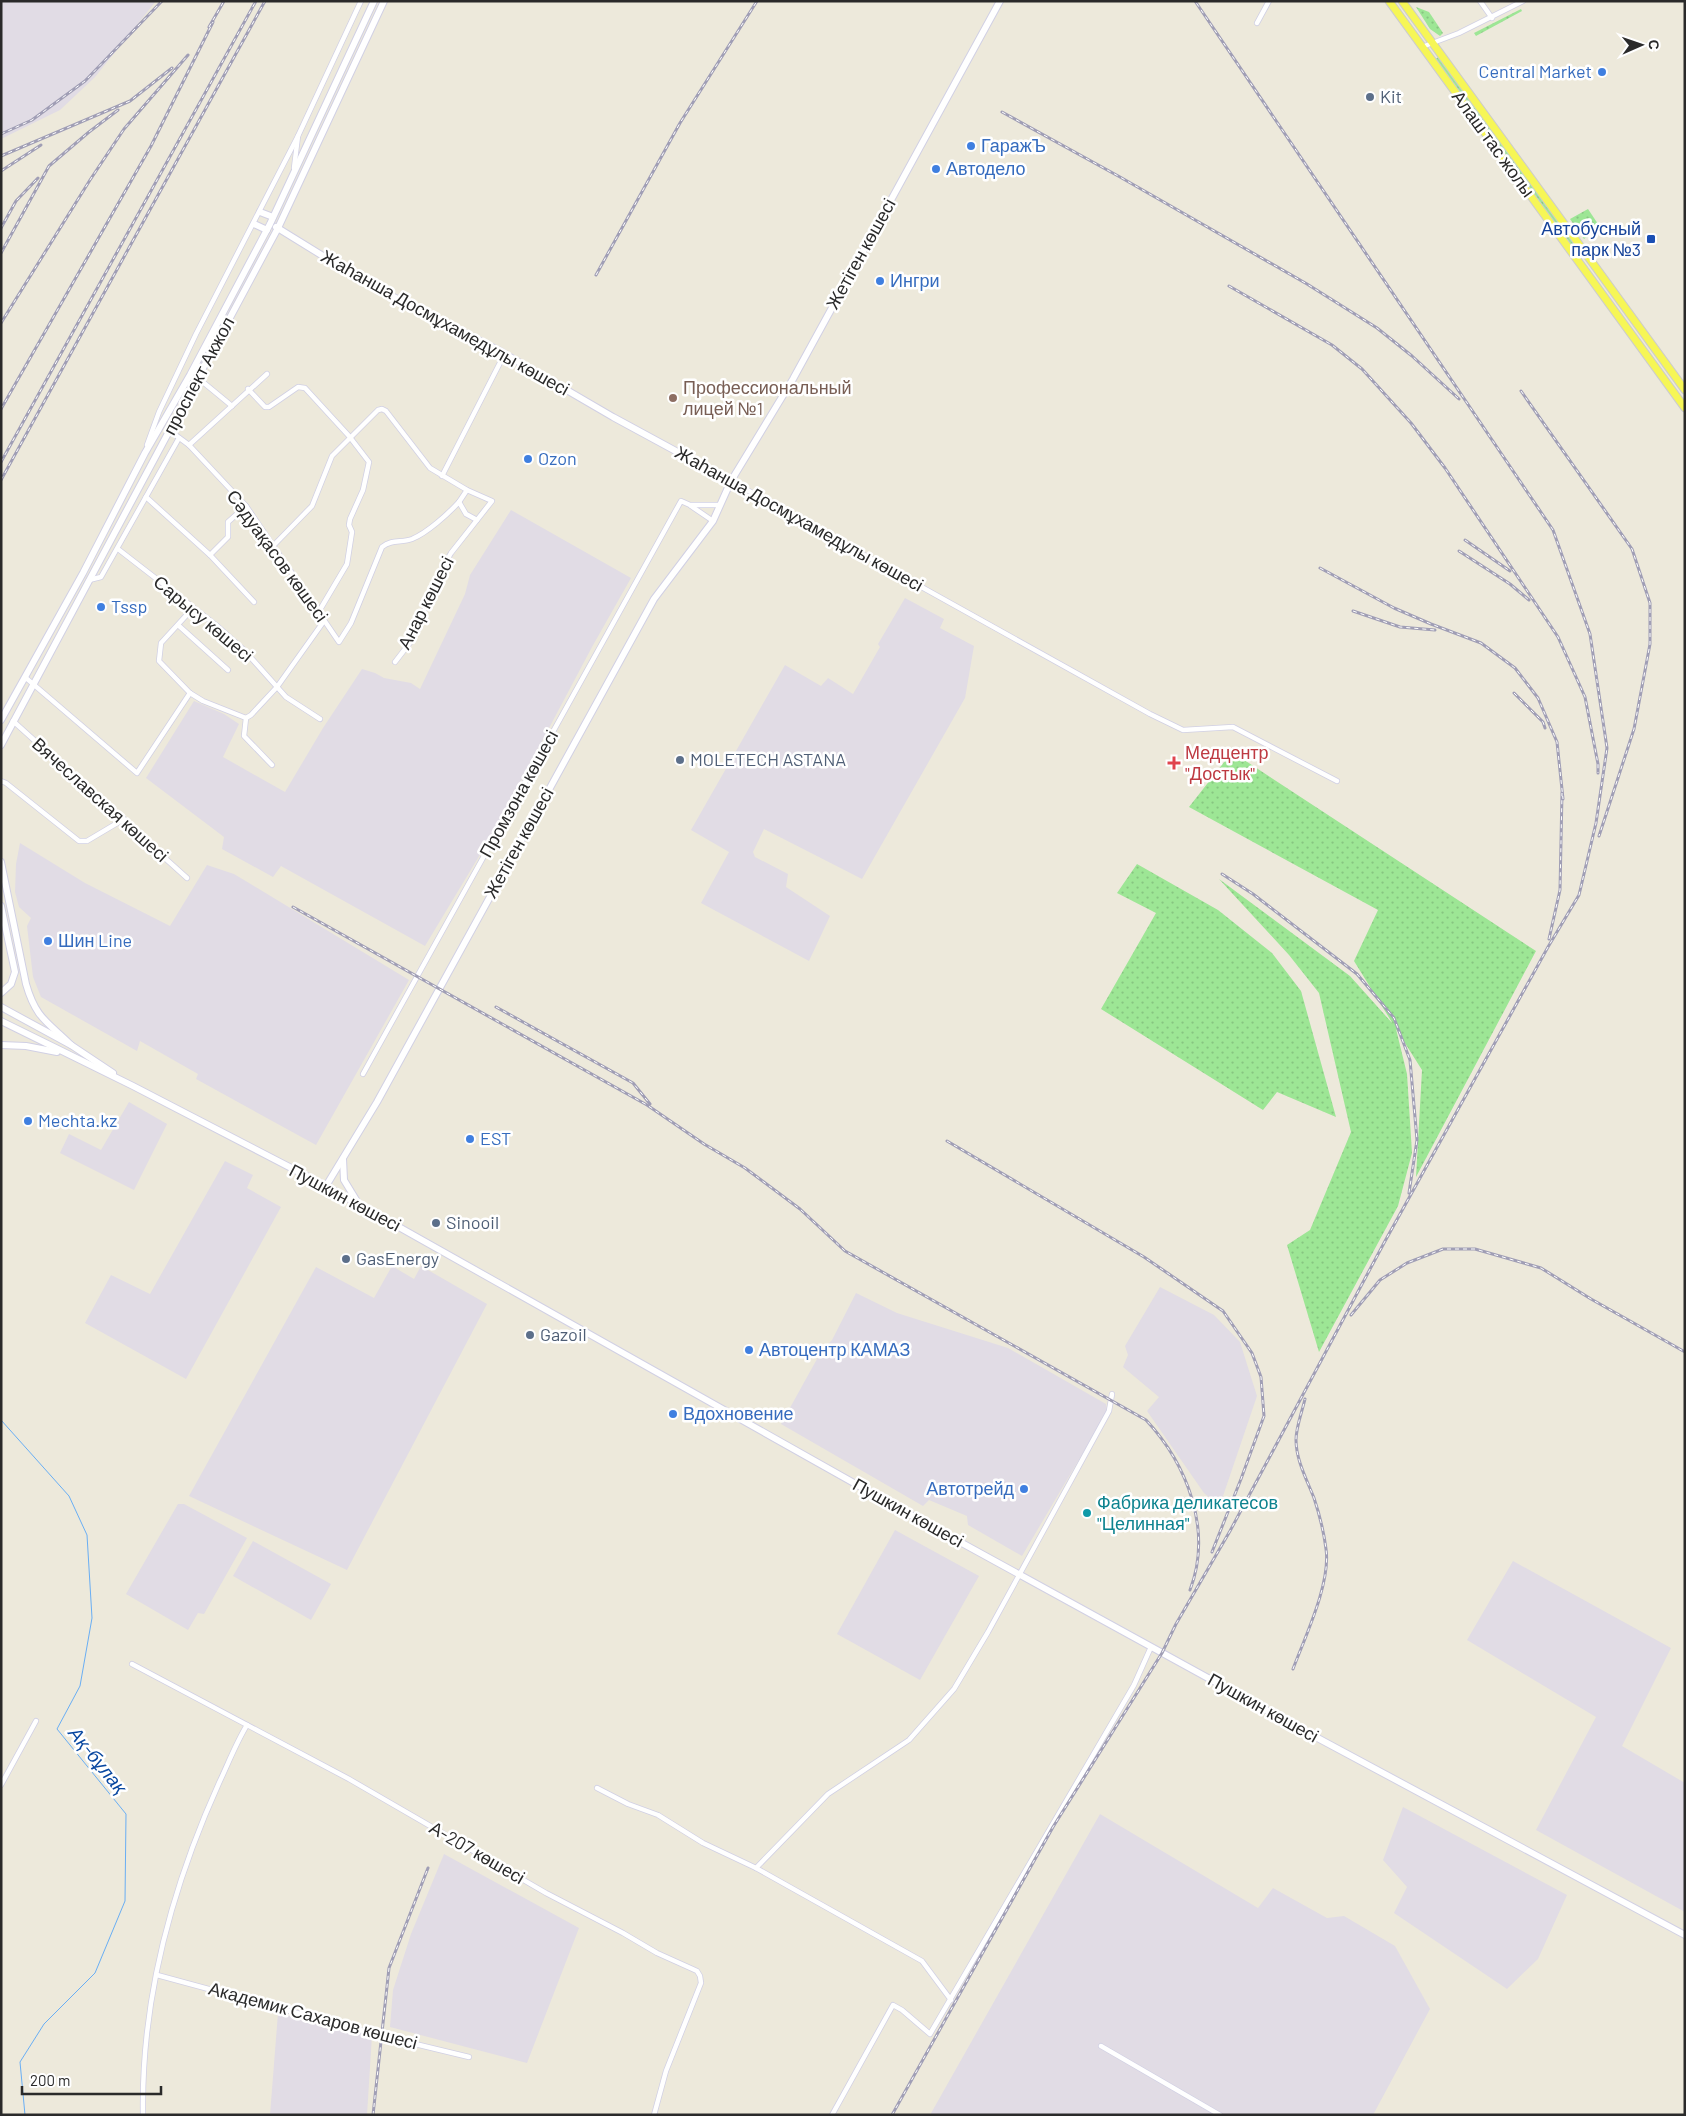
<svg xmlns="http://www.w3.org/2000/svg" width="1686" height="2116" viewBox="0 0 1686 2116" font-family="Barlow,sans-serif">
<defs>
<pattern id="grass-dots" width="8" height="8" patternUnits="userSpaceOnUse" patternTransform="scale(1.25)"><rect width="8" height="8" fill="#9de695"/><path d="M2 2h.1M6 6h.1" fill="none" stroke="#87c581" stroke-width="1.8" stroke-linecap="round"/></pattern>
</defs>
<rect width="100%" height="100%" fill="#ede9db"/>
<g fill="#e1dce5">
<polygon points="1,1 156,1 95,77 60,110 1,139"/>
<polygon points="511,510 631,578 592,647 496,828 425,946 281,866 273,877 222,849 224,837 146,778 194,701 224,714 239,724 223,757 285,792 323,728 362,669 375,673 384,678 411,683 420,689 465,594 470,575"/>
<polygon points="905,598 944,619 940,628 974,646 965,698 862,879 764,829 753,852 755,857 788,874 786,887 830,916 809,961 701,903 729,852 691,830 785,665 821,686 828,678 853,694 880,647 878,644"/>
<polygon points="20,843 85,883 170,926 207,865 234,874 409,980 316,1145 196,1079 198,1074 140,1041 137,1051 41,997 33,977 27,926 31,918 19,907 15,892 16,864"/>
<polygon points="129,1102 167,1124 134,1190 60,1153 69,1134 101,1150"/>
<polygon points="225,1161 253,1175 247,1188 281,1207 186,1379 85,1323 111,1275 150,1294"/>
<polygon points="392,1266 414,1279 421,1266 487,1304 347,1570 189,1496 316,1267 374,1298"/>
<polygon points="1160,1287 1214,1315 1240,1342 1257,1396 1222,1499 1211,1499 1204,1493 1147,1411 1159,1397 1123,1367 1128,1355 1125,1346"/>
<polygon points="856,1293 897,1313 1008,1348 1106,1404 1107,1412 1022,1556 968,1525 967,1516 929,1500 923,1506 781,1424 822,1350 832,1340"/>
<polygon points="178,1504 184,1504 247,1538 204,1614 198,1613 188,1630 126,1594"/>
<polygon points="895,1530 979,1576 920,1680 837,1634"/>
<polygon points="253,1541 331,1584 311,1620 233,1576"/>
<polygon points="1513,1561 1671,1648 1622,1746 1685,1783 1685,1912 1536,1830 1596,1717 1467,1640"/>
<polygon points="1403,1807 1567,1895 1538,1959 1507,1989 1394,1913 1407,1887 1383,1860"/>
<polygon points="1100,1814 1258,1908 1273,1888 1327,1918 1344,1916 1395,1946 1430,2009 1373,2115 930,2115"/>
<polygon points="444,1854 579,1928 527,2063 390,2027 393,1990 411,1934"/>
<polygon points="278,2013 372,2035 367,2115 270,2115"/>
</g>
<g fill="url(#grass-dots)">
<polygon points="1416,7 1429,12 1443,33 1440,36 1430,29"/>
<polygon points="1521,9 1522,11 1476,36 1474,33"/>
<polygon points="1439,57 1576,246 1573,248 1435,59"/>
<polygon points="1588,209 1600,227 1584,239 1570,219"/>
<polygon points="1232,752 1536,951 1416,1177 1422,1070 1396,1029 1407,1074 1412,1153 1398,1206 1319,1352 1287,1245 1310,1230 1351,1132 1319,993 1289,955 1219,879 1350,976 1393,1024 1354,961 1378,910 1189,807"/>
<polygon points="1137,864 1218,910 1272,953 1301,991 1336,1117 1277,1092 1263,1110 1101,1009 1156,913 1117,893"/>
</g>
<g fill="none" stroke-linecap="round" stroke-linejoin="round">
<polyline stroke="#69aef4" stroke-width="1" points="1,1420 69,1496 87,1535 92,1618 80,1686 57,1729 126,1814 125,1901 95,1973 44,2024 20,2062 25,2115"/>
<defs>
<g id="street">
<polyline points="1480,1 1492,18"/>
<polyline points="1257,23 1269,1"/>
<polyline points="1422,47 1459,33 1523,1"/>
<polyline points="294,168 298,136 361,1"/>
<polyline points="198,378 232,406"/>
<polyline points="248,389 265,407 269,407 298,387 305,388 349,436 369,462 363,490 350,519 349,525 352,532 347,564 318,613"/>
<path d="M170,431L189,445L246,506L339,642L351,623L382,547C392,539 401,543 412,539C427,533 448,514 459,502L466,514L477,520"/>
<polyline points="147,445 159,412 196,334 298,136"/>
<polyline points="189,445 267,374"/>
<polyline points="442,476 504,355"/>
<polyline points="731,481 1150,714 1183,730 1233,727 1337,781"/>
<polyline points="146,497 210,555 254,602"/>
<polyline points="459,502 467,490"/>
<polyline points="691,506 713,521"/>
<polyline points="272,547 312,506 332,456 378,410 382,409 386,411 430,468 467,490 492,501 451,553 439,574 412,640 395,662"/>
<polyline points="118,549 216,625 244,650 286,697 320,719"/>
<polyline points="210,555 228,537 228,522 246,506"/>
<polyline points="89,580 101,577 179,438"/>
<polyline points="193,608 161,643 159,661 190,693 203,701 246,718 244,736 272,765"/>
<polyline points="178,625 228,670"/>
<polyline points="26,678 137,773 190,693"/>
<polyline points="246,718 251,715 277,687 324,621"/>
<polyline points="13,721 187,878"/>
<polyline points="1,781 6,783 79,841 87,841 124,819"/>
<polyline points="363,1074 681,501 690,505 720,505"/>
<polyline points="132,1664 349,1779 546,1893 623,1933 657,1953 697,1971 700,1976 701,1983 666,2071 654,2115"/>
<polyline points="1,1785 36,1721"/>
<polyline points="597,1788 628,1804 658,1815 703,1843 756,1868 922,1961 951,2000"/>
<polyline points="756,1868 828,1794 909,1740 954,1689 988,1632 1109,1411 1112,1394"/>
<polyline points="157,1975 382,2036 469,2057"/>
<polyline points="1101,2046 1220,2115"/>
<path d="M143,2115C141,2000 172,1887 219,1783C228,1764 236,1743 247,1725"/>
<polyline points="832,2115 893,2005 902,2010 930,2034 1134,1685 1151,1647"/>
</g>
<g id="secondary">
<polyline points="260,212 273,217"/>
<polyline points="254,224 267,230"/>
<polyline points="276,227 370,285 498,350 613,417 731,481"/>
<polyline points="1,720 83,573 145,453 190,375 270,224 374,1"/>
<polyline points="1,745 278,228 384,1"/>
<path d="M1,862L26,984C36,1019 48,1022 71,1045"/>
<polyline points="1,906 15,972 11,984 1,993"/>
<polyline points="1,1007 71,1045 113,1073"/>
<polyline points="1,1021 133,1086 326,1186 909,1514 1312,1735 1685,1935"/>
<polyline points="1,1045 26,1046 57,1052"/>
<polyline points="343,1159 344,1180 358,1203"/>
<polyline points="326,1186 377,1102 654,599 713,521 731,481 793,379 1000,1"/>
</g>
<g id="primary">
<polyline points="1389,1 1685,408"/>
<polyline points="1402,1 1685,390"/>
</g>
</defs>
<use href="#street" stroke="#d1d0e4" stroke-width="6"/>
<use href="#secondary" stroke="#d1d0e4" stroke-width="8"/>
<use href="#primary" stroke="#ccc" stroke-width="9"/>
<use href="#street" stroke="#fff" stroke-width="4.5"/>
<use href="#secondary" stroke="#fff" stroke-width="6"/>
<use href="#primary" stroke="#f6f656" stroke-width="7"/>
<defs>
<g id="rail">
<polyline points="209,27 224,1"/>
<polyline points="1002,112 1120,177 1307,284 1377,328 1412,356 1459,399"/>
<polyline points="1,134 32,120 85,81 162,1"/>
<polyline points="1,156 130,101 172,68"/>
<polyline points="1,171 41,145"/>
<polyline points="1,228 16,201 38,178"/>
<polyline points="1,253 49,166 89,132 118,110"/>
<polyline points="596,275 680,123 757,1"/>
<polyline points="1229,286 1332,345 1362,369 1411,423 1445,468 1558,637 1585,697 1598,764 1598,773"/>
<polyline points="1,323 90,180 124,129 188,55"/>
<polyline points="1521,391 1632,549 1650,603 1650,644 1634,729 1599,836"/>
<polyline points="1,409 151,146 213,22"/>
<polyline points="1,462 256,1"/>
<polyline points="1,480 265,1"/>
<polyline points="1465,540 1510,571"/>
<polyline points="1459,551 1510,584 1529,600"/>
<polyline points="1320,568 1394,608 1431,624 1481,643 1515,668 1538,698 1557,742 1563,799"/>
<polyline points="1353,611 1400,627 1435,630"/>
<polyline points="1514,693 1543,722 1545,728"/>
<polyline points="1222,874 1253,894 1357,974 1394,1018 1410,1060 1417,1140 1409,1193"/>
<path d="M293,907L647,1105L704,1144L745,1168L800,1209L845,1251L1146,1420C1187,1464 1213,1530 1190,1590"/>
<polyline points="1549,939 1560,890 1562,793"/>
<polyline points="496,1007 633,1083 650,1104"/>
<polyline points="947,1141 1144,1257 1223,1311 1252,1353 1261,1377 1264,1416 1241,1479 1212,1552"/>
<polyline points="1351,1315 1380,1280 1407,1263 1443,1249 1475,1249 1541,1268 1591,1299 1685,1352"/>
<path d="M1293,1669C1305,1637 1331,1583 1326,1549C1324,1533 1319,1513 1314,1498C1307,1480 1296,1460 1296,1440C1296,1427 1302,1412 1305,1399"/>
<polyline points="373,2115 389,1968 428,1868"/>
<polyline points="892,2115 1053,1827 1162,1653 1176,1624 1230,1531 1384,1243 1548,947 1579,895 1596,823 1607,748 1590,634 1553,530 1195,1"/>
</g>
</defs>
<use href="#rail" stroke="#a09eb5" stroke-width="3"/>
<use href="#rail" stroke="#fff" stroke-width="1" stroke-dasharray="4" stroke-linecap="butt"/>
</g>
<g fill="#3f7fe0" stroke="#fff" stroke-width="2">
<circle cx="1602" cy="72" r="5"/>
<circle cx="971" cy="146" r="5"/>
<circle cx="936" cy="169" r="5"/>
<circle cx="880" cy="281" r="5"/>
<circle cx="528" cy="459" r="5"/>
<circle cx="101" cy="607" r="5"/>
<circle cx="48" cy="941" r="5"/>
<circle cx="28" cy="1121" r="5"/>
<circle cx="470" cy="1139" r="5"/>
<circle cx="749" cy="1350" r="5"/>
<circle cx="673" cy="1414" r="5"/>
<circle cx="1024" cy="1489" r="5"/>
</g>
<g fill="#5c6f8a" stroke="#fff" stroke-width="2">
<circle cx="1370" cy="97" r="5"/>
<circle cx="680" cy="760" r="5"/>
<circle cx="436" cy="1223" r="5"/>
<circle cx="346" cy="1259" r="5"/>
<circle cx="530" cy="1335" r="5"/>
</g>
<rect fill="#1a4fb4" stroke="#fff" stroke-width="2" x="1646" y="234" width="10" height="10" rx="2.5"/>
<circle fill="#8d6e63" stroke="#fff" stroke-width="2" cx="673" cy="398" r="5"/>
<path fill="#e0444e" stroke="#fff" stroke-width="2" d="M1171.5 755.5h5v5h5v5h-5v5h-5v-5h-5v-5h5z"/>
<circle fill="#0f9aa8" stroke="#fff" stroke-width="2" cx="1087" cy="1513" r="5"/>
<g text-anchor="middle" stroke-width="5" stroke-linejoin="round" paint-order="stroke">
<g font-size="18" fill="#366cbe" stroke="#fff" text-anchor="start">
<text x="1592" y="78" text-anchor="end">Central Market</text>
<text x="981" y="152">ГаражЪ</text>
<text x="946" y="175">Автодело</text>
<text x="890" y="287">Ингри</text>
<text x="538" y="465">Ozon</text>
<text x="111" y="613">Tssp</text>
<text x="58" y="947">Шин Line</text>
<text x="38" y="1127">Mechta.kz</text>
<text x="480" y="1145">EST</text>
<text x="759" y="1356">Автоцентр КАМАЗ</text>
<text x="683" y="1420">Вдохновение</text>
<text x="1014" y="1495" text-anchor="end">Автотрейд</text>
</g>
<g font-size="18" fill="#4e5e75" stroke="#fff" text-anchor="start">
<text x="1380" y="103">Kit</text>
<text x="690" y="766">MOLETECH ASTANA</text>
<text x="446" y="1229">Sinooil</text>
<text x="356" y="1265">GasEnergy</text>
<text x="540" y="1341">Gazoil</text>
</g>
<g font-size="18" fill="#2a2a2a" stroke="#fff">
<text transform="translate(1493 144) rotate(54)" y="6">Алаш тас жолы</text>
<text transform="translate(861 254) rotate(-61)" y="6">Жетіген көшесі</text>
<text transform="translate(445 323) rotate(29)" y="6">Жаһанша Досмұхамедұлы көшесі</text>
<text transform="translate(199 376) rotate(-62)" y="6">проспект Акжол</text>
<text transform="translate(799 519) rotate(29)" y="6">Жаһанша Досмұхамедұлы көшесі</text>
<text transform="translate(277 556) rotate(54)" y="6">Сәдуақасов көшесі</text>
<text transform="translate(426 603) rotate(-63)" y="6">Анар көшесі</text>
<text transform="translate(203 619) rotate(40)" y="6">Сарысу көшесі</text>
<text transform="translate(519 794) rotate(-61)" y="6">Промзона көшесі</text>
<text transform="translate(100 800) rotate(42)" y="6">Вячеславская көшесі</text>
<text transform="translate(519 843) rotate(-61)" y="6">Жетіген көшесі</text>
<text transform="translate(345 1198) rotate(28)" y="6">Пушкин көшесі</text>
<text transform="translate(908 1513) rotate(29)" y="6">Пушкин көшесі</text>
<text transform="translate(1263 1708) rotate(29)" y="6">Пушкин көшесі</text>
<text transform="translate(477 1853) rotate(30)" y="6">А-207 көшесі</text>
<text transform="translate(313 2016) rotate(15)" y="6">Академик Сахаров көшесі</text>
</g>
<g font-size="18" fill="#164399" stroke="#fff" text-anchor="end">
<text x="1641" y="235">Автобусный<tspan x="1641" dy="21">парк №3</tspan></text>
</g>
<g font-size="18" fill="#785e54" stroke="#fff" text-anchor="start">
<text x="683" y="394">Профессиональный<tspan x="683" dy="21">лицей №1</tspan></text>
</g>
<g font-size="18" fill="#be3a42" stroke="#fff" text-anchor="start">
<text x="1185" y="759">Медцентр<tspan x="1185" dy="21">"Достык"</tspan></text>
</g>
<g font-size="18" fill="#0d838f" stroke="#fff" text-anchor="start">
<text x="1097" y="1509">Фабрика деликатесов<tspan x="1097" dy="21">"Целинная"</tspan></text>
</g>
<g font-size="19" font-style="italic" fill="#0847a0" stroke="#fff">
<text transform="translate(98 1760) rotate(51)" y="7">Ақ-бұлақ</text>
</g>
</g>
<rect width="1686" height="2116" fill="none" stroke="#2a2a2a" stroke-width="5"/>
<g transform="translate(1641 45) rotate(88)" stroke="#ffffff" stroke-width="4" paint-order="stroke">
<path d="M0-4L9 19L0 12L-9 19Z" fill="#2a2a2a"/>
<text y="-8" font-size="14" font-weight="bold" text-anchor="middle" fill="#2a2a2a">С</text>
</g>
<path d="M22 2086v8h139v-8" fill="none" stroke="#2a2a2a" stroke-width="2.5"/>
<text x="30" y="2086" font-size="15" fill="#2a2a2a" stroke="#ffffff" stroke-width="4" paint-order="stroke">200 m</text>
</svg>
